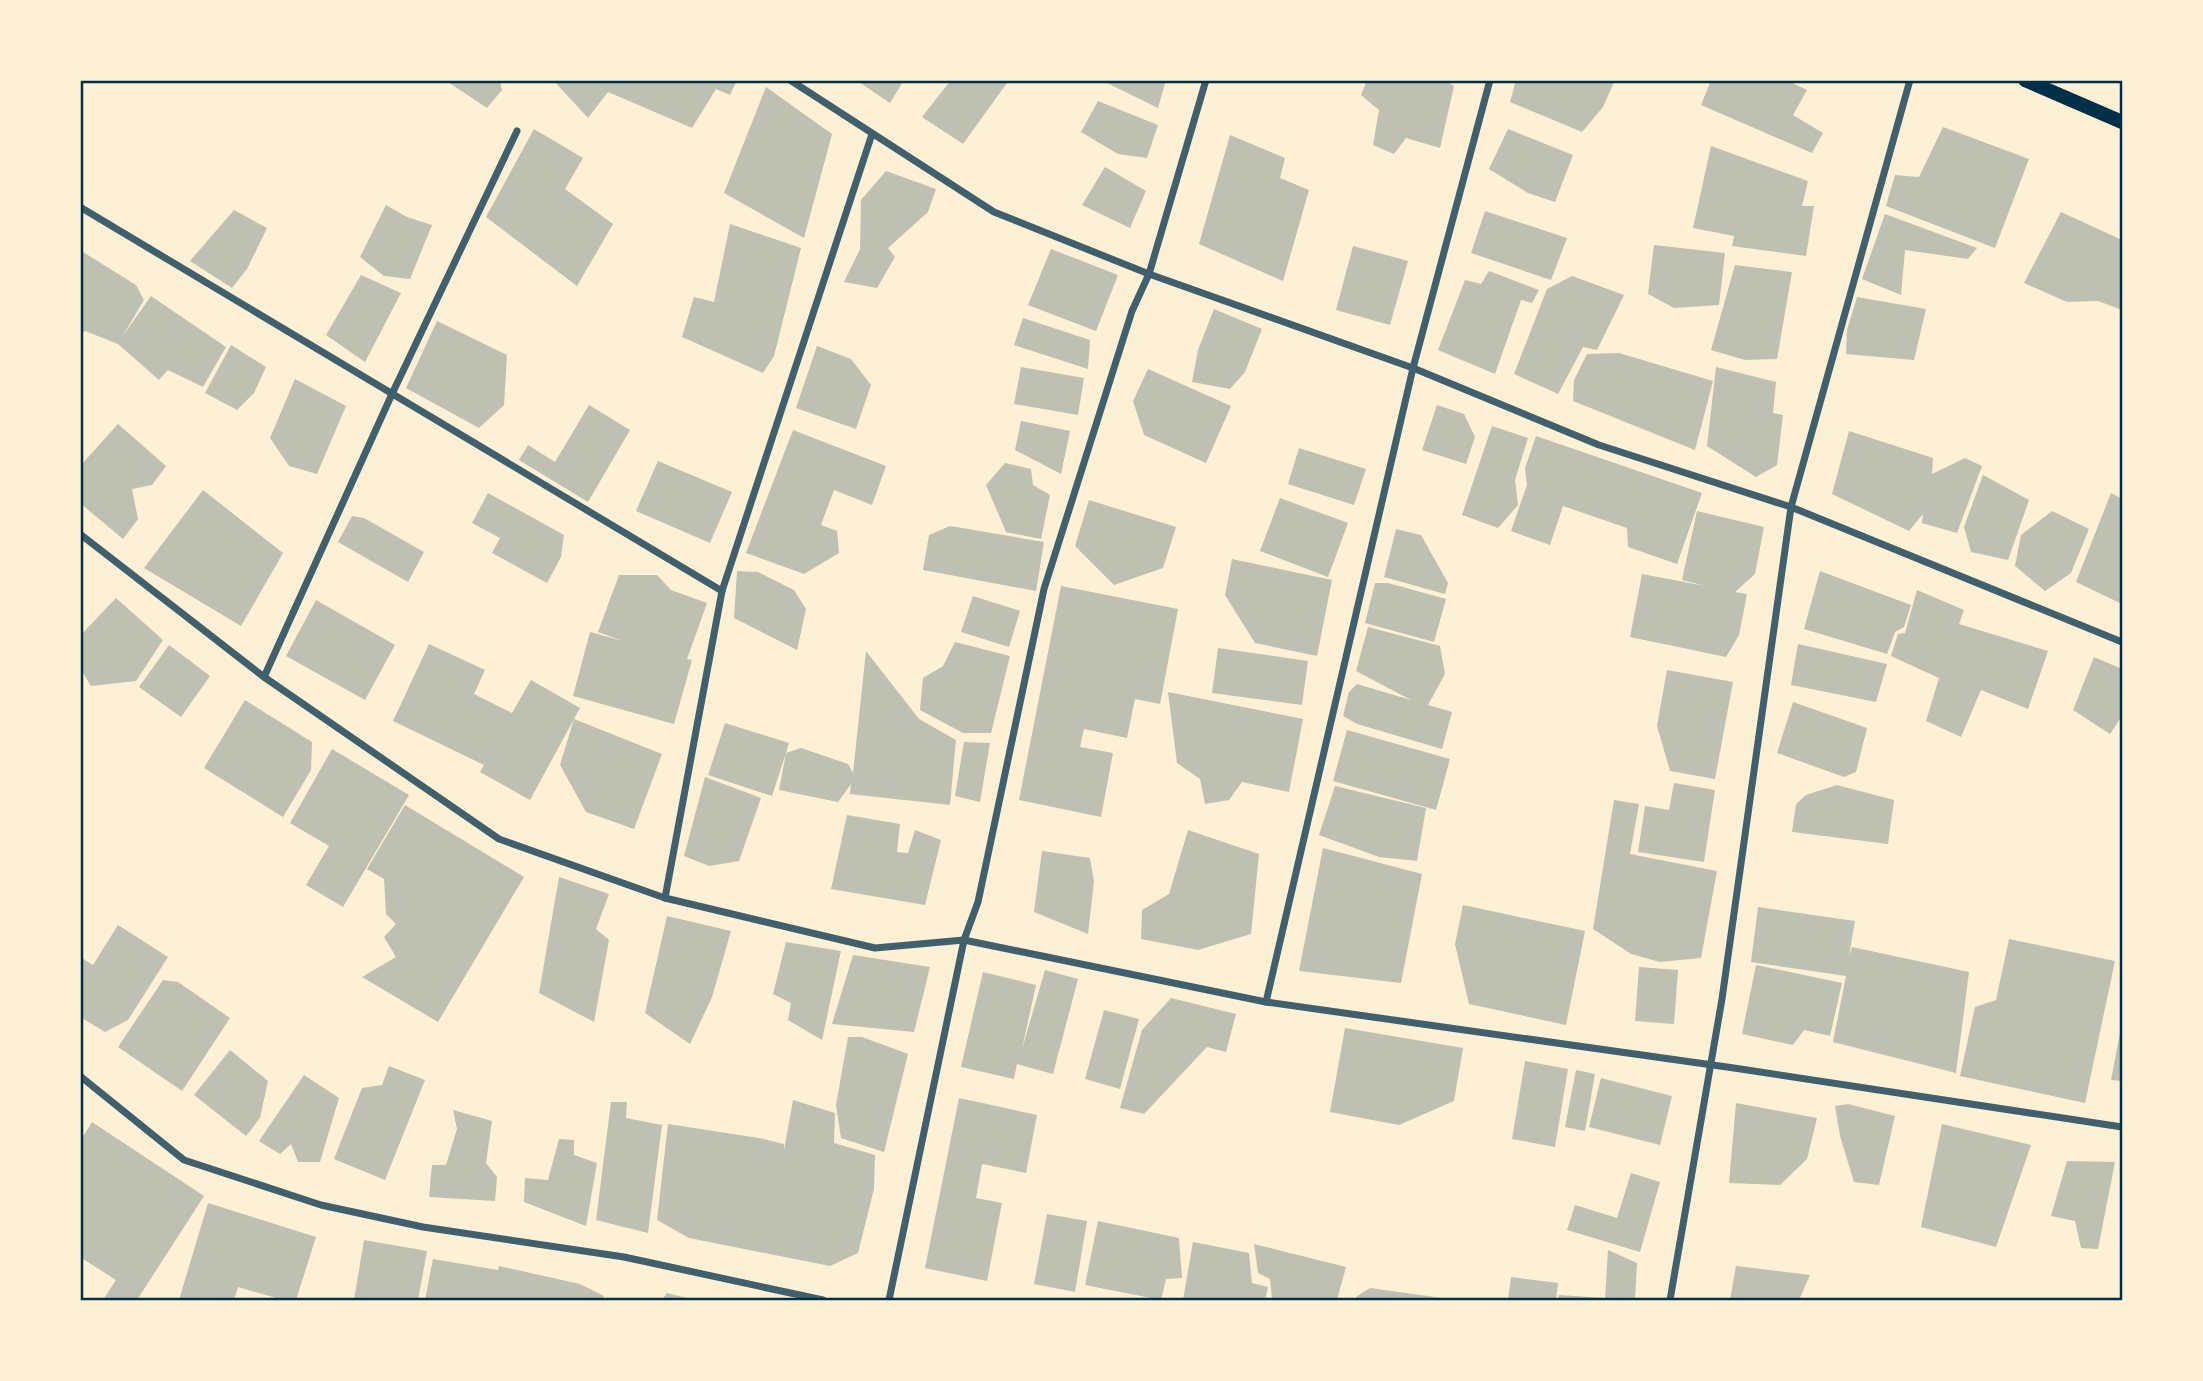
<svg xmlns="http://www.w3.org/2000/svg" width="2203" height="1381" viewBox="0 0 2203 1381" font-family="'PT Serif',serif">
<rect width="100%" height="100%" fill="#fdf0d5"/>
<g fill="#bec0b2">
<polygon points="445,80 500,80 502,90 487,108"/>
<polygon points="553,80 737,80 730,95 716,89 692,128 608,92 588,118"/>
<polygon points="856,80 904,80 890,103"/>
<polygon points="951,80 1009,80 963,144 922,117"/>
<polygon points="1101,80 1166,80 1158,108"/>
<polygon points="1367,80 1445,80 1454,86 1440,148 1406,138 1394,154 1373,145 1379,110 1361,95"/>
<polygon points="1516,80 1615,80 1603,107 1582,132 1510,102"/>
<polygon points="1711,80 1786,80 1807,90 1793,115 1823,133 1812,153 1701,105"/>
<polygon points="766,87 832,134 804,238 724,193"/>
<polygon points="1098,101 1158,125 1147,158 1118,154 1081,132"/>
<polygon points="1943,127 2029,159 1995,248 1886,206 1895,175 1919,177"/>
<polygon points="534,129 583,158 565,189 613,224 577,286 486,217"/>
<polygon points="1508,129 1573,155 1555,202 1528,193 1489,169"/>
<polygon points="1230,135 1285,158 1280,178 1309,190 1283,281 1199,244"/>
<polygon points="1711,146 1808,181 1802,206 1814,206 1806,256 1732,246 1734,236 1693,228"/>
<polygon points="1105,167 1146,191 1130,228 1082,205"/>
<polygon points="886,171 936,189 928,212 888,248 895,257 877,288 844,282 860,249 861,200"/>
<polygon points="386,205 407,217 432,225 410,279 384,276 360,257"/>
<polygon points="234,210 267,228 247,269 232,288 190,261"/>
<polygon points="1485,211 1567,238 1551,280 1471,253"/>
<polygon points="2061,212 2122,240 2122,310 2098,301 2067,302 2024,283"/>
<polygon points="1885,214 1977,248 1968,259 1905,250 1901,295 1862,279"/>
<polygon points="730,224 801,248 774,356 763,373 682,337 694,297 714,302"/>
<polygon points="1654,245 1725,253 1719,305 1674,308 1648,294"/>
<polygon points="1353,246 1408,261 1390,325 1336,310"/>
<polygon points="1051,249 1118,275 1096,331 1028,305"/>
<polygon points="83,252 136,285 144,300 122,337 151,296 226,347 203,387 168,370 159,380 118,344 85,331 80,335 80,255"/>
<polygon points="1735,265 1792,272 1777,359 1745,360 1711,350"/>
<polygon points="1489,271 1539,290 1532,303 1521,300 1495,374 1438,350 1465,280 1481,284"/>
<polygon points="361,275 401,293 365,362 326,335"/>
<polygon points="1572,276 1624,295 1597,350 1583,347 1558,394 1514,374 1547,289"/>
<polygon points="1857,297 1926,309 1914,360 1846,354 1847,330"/>
<polygon points="1214,309 1262,329 1245,372 1230,389 1192,382 1198,350"/>
<polygon points="1023,318 1090,340 1088,369 1014,345"/>
<polygon points="437,321 507,355 504,405 479,428 406,388"/>
<polygon points="231,345 266,367 254,393 237,410 205,393"/>
<polygon points="817,346 851,359 871,385 856,429 796,408"/>
<polygon points="1619,353 1713,381 1695,450 1573,401 1574,380 1587,354"/>
<polygon points="1021,367 1084,378 1078,415 1014,404"/>
<polygon points="1716,367 1776,382 1773,413 1783,415 1777,465 1756,477 1707,446"/>
<polygon points="1148,369 1231,406 1206,463 1144,435 1133,401"/>
<polygon points="295,379 346,406 317,474 289,466 270,438"/>
<polygon points="589,405 630,430 588,502 519,460 528,445 555,462"/>
<polygon points="1437,405 1464,414 1475,437 1466,464 1422,450"/>
<polygon points="1021,421 1070,431 1061,474 1015,450"/>
<polygon points="118,424 166,466 152,485 132,489 138,519 123,539 80,503 80,466"/>
<polygon points="1492,426 1528,438 1515,480 1518,505 1498,528 1462,515"/>
<polygon points="793,430 886,466 872,505 834,490 821,525 837,531 839,553 804,574 746,553"/>
<polygon points="1849,431 1933,458 1932,474 1965,458 1982,466 1957,533 1922,523 1923,514 1909,531 1832,494"/>
<polygon points="1536,436 1702,493 1677,564 1628,547 1627,528 1563,506 1550,545 1511,531 1527,485 1525,468"/>
<polygon points="1299,448 1366,469 1354,505 1288,484"/>
<polygon points="658,461 732,492 710,543 636,511"/>
<polygon points="1005,463 1031,469 1033,485 1050,495 1041,539 1006,532 986,485"/>
<polygon points="1983,475 2029,500 2008,560 1971,552 1964,527"/>
<polygon points="203,490 283,553 241,626 144,568"/>
<polygon points="488,493 564,535 561,557 547,583 492,553 500,538 472,523"/>
<polygon points="2111,493 2122,499 2122,604 2076,582"/>
<polygon points="1280,498 1348,523 1328,577 1260,551"/>
<polygon points="1089,500 1176,527 1163,568 1114,585 1075,546"/>
<polygon points="1697,511 1764,527 1755,574 1735,592 1747,594 1739,635 1726,657 1630,637 1642,574 1706,586 1682,580"/>
<polygon points="2052,511 2089,529 2071,573 2045,591 2015,566 2021,535"/>
<polygon points="352,516 364,518 424,552 408,582 338,542"/>
<polygon points="950,526 1044,542 1036,591 923,570 929,535"/>
<polygon points="1396,529 1421,535 1448,583 1445,594 1384,577"/>
<polygon points="1232,559 1332,580 1317,656 1255,643 1225,595"/>
<polygon points="737,571 758,572 794,590 806,609 797,650 734,618"/>
<polygon points="1820,571 1911,605 1904,627 1895,632 1887,654 1804,629"/>
<polygon points="619,575 657,575 671,590 707,603 687,659 692,660 674,724 573,696 590,632 623,641 598,632"/>
<polygon points="1375,583 1388,583 1446,599 1434,642 1365,623"/>
<polygon points="1061,586 1178,609 1160,704 1135,699 1127,738 1084,729 1080,747 1113,753 1101,817 1019,800"/>
<polygon points="1917,590 1964,610 1959,624 2048,651 2028,709 1981,690 1961,737 1926,721 1939,678 1891,656 1898,634 1905,633"/>
<polygon points="973,596 1020,611 1009,647 961,632"/>
<polygon points="116,598 163,640 136,681 91,686 80,668 80,636"/>
<polygon points="316,600 395,645 365,700 286,656"/>
<polygon points="1368,627 1440,646 1445,674 1428,705 1452,712 1442,749 1357,724 1343,716 1349,692 1357,684 1411,700 1356,671"/>
<polygon points="955,642 1010,656 991,733 963,733 920,710 923,678 943,666"/>
<polygon points="429,644 485,670 474,694 512,713 531,680 580,708 530,800 480,772 484,765 393,721"/>
<polygon points="1798,644 1887,664 1876,702 1791,685"/>
<polygon points="169,645 210,676 181,717 139,687"/>
<polygon points="1218,648 1308,661 1302,705 1212,693"/>
<polygon points="866,651 919,719 956,740 950,805 850,794 851,784 838,802 779,790 786,753 772,796 708,775 725,723 789,743 786,753 801,748 848,764 853,773"/>
<polygon points="2094,657 2122,669 2122,716 2110,734 2073,710"/>
<polygon points="1667,670 1733,682 1715,779 1670,771 1657,726"/>
<polygon points="1168,692 1303,719 1289,792 1242,782 1229,800 1205,804 1200,779 1177,763"/>
<polygon points="245,700 312,742 311,770 283,817 204,768"/>
<polygon points="1793,702 1867,728 1856,772 1844,777 1777,753"/>
<polygon points="574,719 662,754 634,829 586,812 560,765"/>
<polygon points="1347,730 1450,759 1436,810 1333,781"/>
<polygon points="964,742 990,743 980,802 955,796"/>
<polygon points="332,749 409,795 343,907 306,885 329,846 290,823"/>
<polygon points="705,777 761,798 739,861 709,866 684,856"/>
<polygon points="1674,783 1715,790 1704,862 1638,852 1645,806 1669,810"/>
<polygon points="1837,785 1894,800 1888,844 1792,832 1796,804 1806,795"/>
<polygon points="1335,786 1426,808 1417,861 1379,857 1319,835"/>
<polygon points="1614,800 1639,804 1630,854 1717,871 1701,958 1660,962 1631,954 1593,929"/>
<polygon points="405,805 524,877 438,1022 362,977 396,957 384,937 396,924 386,914 384,879 367,869"/>
<polygon points="847,815 900,824 897,852 908,853 915,830 941,840 925,905 831,889"/>
<polygon points="1188,830 1259,854 1251,934 1198,950 1141,939 1142,910 1169,894"/>
<polygon points="1323,848 1422,874 1401,983 1299,971"/>
<polygon points="1042,851 1090,858 1094,881 1088,934 1034,912"/>
<polygon points="559,877 609,894 596,929 609,940 594,1022 539,993"/>
<polygon points="1463,905 1585,931 1566,1025 1469,1004 1455,944"/>
<polygon points="1758,907 1855,921 1849,956 1852,947 1969,972 1956,1073 1833,1042 1846,976 1751,962"/>
<polygon points="667,916 731,931 712,997 690,1044 645,1013"/>
<polygon points="118,925 168,957 128,1020 105,1032 80,1017 80,957 93,965"/>
<polygon points="2009,939 2115,961 2085,1103 1960,1076 1975,1007 1996,1000"/>
<polygon points="786,942 841,951 822,1040 788,1020 791,1003 773,994"/>
<polygon points="853,955 930,967 914,1032 832,1024"/>
<polygon points="1756,965 1842,983 1830,1036 1804,1030 1793,1045 1742,1034"/>
<polygon points="1639,967 1678,970 1674,1024 1635,1021"/>
<polygon points="1045,970 1078,979 1053,1074 1017,1064 1014,1079 961,1067 983,972 1036,985 1022,1049"/>
<polygon points="163,980 178,982 230,1018 182,1091 118,1047"/>
<polygon points="1171,998 1236,1014 1226,1052 1207,1047 1144,1114 1120,1108 1142,1030"/>
<polygon points="1104,1010 1139,1019 1120,1089 1085,1079"/>
<polygon points="1345,1028 1463,1048 1454,1101 1399,1125 1330,1112"/>
<polygon points="2121,1028 2122,1029 2122,1081 2111,1080"/>
<polygon points="848,1037 862,1037 908,1054 884,1152 841,1138 836,1105"/>
<polygon points="230,1050 268,1081 260,1118 246,1136 194,1095"/>
<polygon points="1525,1061 1568,1069 1555,1147 1512,1139"/>
<polygon points="389,1066 425,1080 385,1180 334,1159 362,1088 382,1085"/>
<polygon points="1576,1070 1595,1074 1585,1131 1565,1127"/>
<polygon points="304,1075 339,1098 320,1162 298,1162 291,1144 280,1154 259,1141"/>
<polygon points="1601,1078 1672,1096 1660,1145 1589,1127"/>
<polygon points="959,1098 1037,1115 1026,1173 982,1164 976,1198 1002,1203 987,1281 925,1268"/>
<polygon points="793,1100 835,1113 834,1143 875,1155 874,1189 858,1253 830,1266 689,1238 657,1220 668,1124 759,1138 784,1144 784,1150"/>
<polygon points="611,1102 627,1102 626,1118 662,1125 648,1233 596,1220"/>
<polygon points="1736,1103 1817,1118 1807,1159 1780,1185 1729,1183"/>
<polygon points="1848,1104 1895,1116 1879,1185 1854,1182 1840,1136 1835,1106"/>
<polygon points="453,1110 492,1121 486,1163 497,1177 495,1201 429,1197 432,1165 446,1165 457,1129"/>
<polygon points="92,1122 204,1196 137,1300 103,1300 116,1280 80,1257 80,1133 84,1135"/>
<polygon points="1942,1124 2031,1145 1996,1247 1921,1227"/>
<polygon points="559,1139 574,1140 574,1155 597,1163 586,1226 524,1202 525,1178 548,1180"/>
<polygon points="2067,1161 2115,1162 2098,1249 2081,1248 2075,1221 2051,1216"/>
<polygon points="1631,1173 1660,1182 1640,1252 1567,1230 1575,1205 1617,1218"/>
<polygon points="208,1203 316,1237 296,1300 283,1300 238,1287 234,1300 179,1300"/>
<polygon points="1047,1214 1087,1221 1075,1292 1034,1284"/>
<polygon points="1098,1221 1179,1238 1182,1278 1166,1279 1161,1300 1085,1285"/>
<polygon points="364,1240 427,1251 418,1300 354,1300"/>
<polygon points="1193,1242 1249,1253 1252,1283 1268,1287 1265,1300 1183,1300"/>
<polygon points="1254,1244 1346,1267 1337,1300 1272,1300 1270,1279 1258,1273"/>
<polygon points="1608,1250 1637,1263 1635,1300 1558,1300 1559,1295 1605,1298"/>
<polygon points="433,1259 498,1270 499,1266 580,1284 604,1296 602,1300 425,1300"/>
<polygon points="1736,1266 1810,1275 1799,1300 1730,1300"/>
<polygon points="1511,1277 1558,1283 1556,1300 1508,1300"/>
<polygon points="1370,1288 1442,1298 1442,1300 1356,1300 1357,1296"/>
<polygon points="667,1293 695,1300 662,1300"/>
</g>
<g fill="none" stroke-linecap="round" stroke-linejoin="round">
<g stroke="#3f606c" stroke-width="7">
<polyline points="790,80 994,212 1149,274 1413,368 1599,445 1791,507 2122,642"/>
<polyline points="80,207 722,591"/>
<polyline points="80,534 264,677 499,839 665,898 875,948 964,940 1266,1002 1734,1068 2122,1127"/>
<polyline points="264,677 392,394 517,131"/>
<polyline points="665,898 722,591 872,134"/>
<polyline points="1266,1002 1413,368 1490,80"/>
<polyline points="80,1076 184,1160 321,1205 423,1227 624,1257 823,1300"/>
<polyline points="889,1300 964,940 978,902 1044,589 1132,311 1149,274 1206,80"/>
<polyline points="1670,1300 1722,999 1791,507 1910,80"/>
</g>
<polyline stroke="#003049" stroke-width="14" points="2025,80 2122,122"/>
</g>
<rect width="2203" height="1381" fill="none" stroke="#fdf0d5" stroke-width="164"/>
<rect x="82" y="82" width="2039" height="1217" fill="none" stroke="#003049" stroke-width="2.5"/>
</svg>
